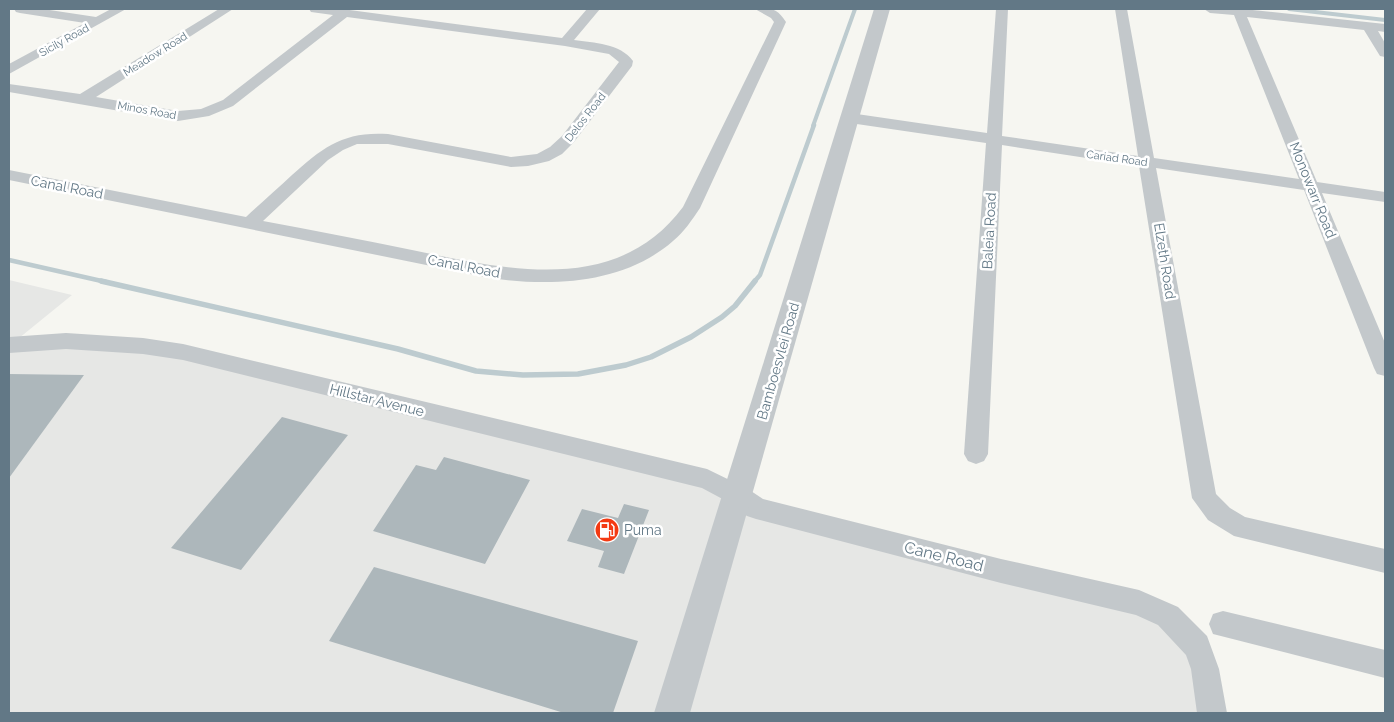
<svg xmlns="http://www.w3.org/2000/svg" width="1394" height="722" viewBox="0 0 1394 722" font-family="Raleway,sans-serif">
<rect width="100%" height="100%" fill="#f6f6f1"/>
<polygon fill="#e6e7e5" points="9,280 72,295 13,343 144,345 739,495 1154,605 1207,657 1214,713 9,713"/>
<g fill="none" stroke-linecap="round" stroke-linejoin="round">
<g stroke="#bdcbcf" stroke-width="4">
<polyline points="1289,9 1385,20"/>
<polyline points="813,126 855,9"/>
</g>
<g stroke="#bdcbcf" stroke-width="4.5">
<polyline points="9,260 106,282"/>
<polyline points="754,282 760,275 814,125"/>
</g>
<polyline stroke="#bdcbcf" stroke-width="5.5" points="101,281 398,349 476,371 523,375 578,374 626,365 651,357 691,337 722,317 735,306 755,281"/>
</g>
<g fill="#adb7bb">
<polygon points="9,374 84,375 9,478"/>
<polygon points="282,417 348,435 241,570 171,548"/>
<polygon points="444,457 530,480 485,564 373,531 416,465 436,470"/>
<polygon points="624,504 649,510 624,574 598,567 604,551 567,541 582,509 618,518"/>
<polygon points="374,567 638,641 613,713 564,713 329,641"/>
</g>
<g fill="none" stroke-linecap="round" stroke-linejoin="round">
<g fill="#c3c8cb" fill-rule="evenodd">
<polygon points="14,9 43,9 96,17 111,9 126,9 9,74 9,64 85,23 20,13 16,12"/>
<path d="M219,9H233L96,97L178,111L201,109L223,100L333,15L311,12L309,9H342L562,38L587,9H600L574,40C594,43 620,43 633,61L632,66L574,142L562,154L549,161L528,166L511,167L388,144H357L343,150L328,160L263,221C313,230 363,240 412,250C505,269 616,297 683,207L774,22L771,18L755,9C771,8 777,8 786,22L700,208C692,220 684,232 673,241C624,284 552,287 490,278L9,180V170L246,217C261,203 277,189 292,175C323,147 344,131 388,134L511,157L537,154L550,147L562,136L619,62L609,54L565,46L347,17L233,106L209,116L178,121L9,92V84L80,94Z"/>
<polygon points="996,9 1008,9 1002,136 1138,156 1115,9 1127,9 1154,158 1299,179 1234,15 1210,13 1204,9 1243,9 1385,24 1385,32 1378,31 1385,43 1385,57 1380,56 1364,30 1247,17 1317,182 1385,192 1385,202 1322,193 1385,343 1385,376 1377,374 1374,368 1304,190 1156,168 1216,494 1230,508 1245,517 1385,549 1385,573 1234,536 1208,520 1192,498 1139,166 1002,145 988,454 984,461 976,464 968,461 964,454 986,143 850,123 845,121 842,118 845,115 850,113 987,133"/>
<polygon points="66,333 143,338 183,344 707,469 748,489 763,499 1001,559 1139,590 1178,607 1207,636 1219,669 1227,713 1197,713 1191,669 1186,655 1158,625 1136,615 1001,583 756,519 747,516 730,503 702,488 183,360 143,354 66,349 9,353 9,337"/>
<polygon points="1223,611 1385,650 1385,678 1213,634 1209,624 1213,614"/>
</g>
<polygon fill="#c3c8cb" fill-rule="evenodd" points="874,9 890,9 690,713 654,713"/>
</g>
<defs>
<symbol id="fuel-disc" viewBox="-11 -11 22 22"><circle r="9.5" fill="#f43a13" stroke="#fff"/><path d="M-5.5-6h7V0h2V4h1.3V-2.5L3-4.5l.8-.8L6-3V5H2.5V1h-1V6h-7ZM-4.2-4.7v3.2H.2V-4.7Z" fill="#fff"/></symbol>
</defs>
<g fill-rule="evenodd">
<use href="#fuel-disc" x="593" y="516" width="28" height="28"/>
</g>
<g text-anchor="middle" stroke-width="5" stroke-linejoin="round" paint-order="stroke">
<g font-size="11" fill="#627886" stroke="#fff">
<text transform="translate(64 40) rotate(-29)" y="4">Sicily Road</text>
<text transform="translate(155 54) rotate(-32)" y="4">Meadow Road</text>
<text transform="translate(147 110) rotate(10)" y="4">Minos Road</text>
<text transform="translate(585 117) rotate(-52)" y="4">Delos Road</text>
<text transform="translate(1117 158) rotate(8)" y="4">Cariad Road</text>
</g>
<g font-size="14" fill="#627886" stroke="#fff">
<text transform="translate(67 187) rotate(11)" y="5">Canal Road</text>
<text transform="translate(1313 190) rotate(68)" y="5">Monowarr Road</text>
<text transform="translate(989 231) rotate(-87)" y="5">Baleia Road</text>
<text transform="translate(1165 261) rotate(81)" y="5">Elzeth Road</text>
<text transform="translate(464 266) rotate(11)" y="5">Canal Road</text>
<text transform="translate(778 361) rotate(-74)" y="5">Bamboesvlei Road</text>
<text transform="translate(377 400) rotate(14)" y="5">Hillstar Avenue</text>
</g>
<g font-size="14" fill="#627886" stroke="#fff" text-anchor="start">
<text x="624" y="535">Puma</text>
</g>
<g font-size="16" fill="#627886" stroke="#fff">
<text transform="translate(944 556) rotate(14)" y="6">Cane Road</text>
</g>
</g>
<rect width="1394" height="722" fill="none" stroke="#627886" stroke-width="20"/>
</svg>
